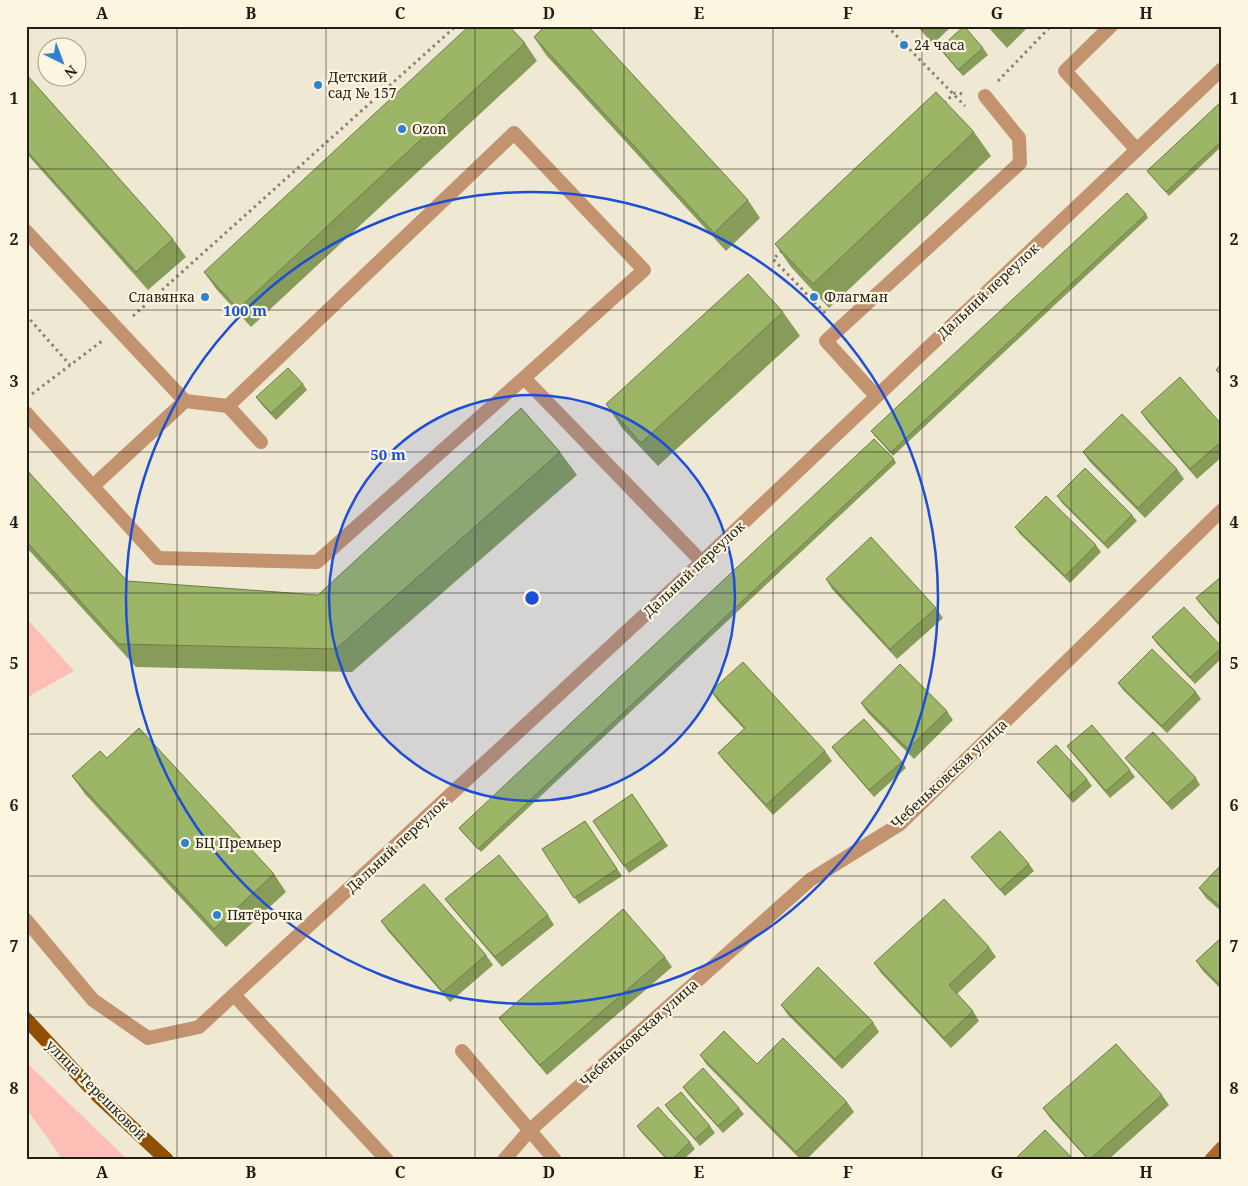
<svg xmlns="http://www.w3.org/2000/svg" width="1248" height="1186" viewBox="0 0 1248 1186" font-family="'Noto Serif',serif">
<rect width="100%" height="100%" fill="#efe8d3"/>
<g fill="#fcbeb5">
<polygon points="26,618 74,671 26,698"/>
<polygon points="26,1062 128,1160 63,1160 26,1108"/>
</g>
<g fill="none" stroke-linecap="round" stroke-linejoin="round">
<g stroke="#878274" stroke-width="3" stroke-dasharray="2.5 4" stroke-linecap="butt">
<polyline points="887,26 965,106"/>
<polyline points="998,81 1051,26"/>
<polyline points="944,103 955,93 966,94"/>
<polyline points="782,251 773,259 826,314"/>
<polyline points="26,315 70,365"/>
<polyline points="133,316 456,26"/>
<polyline points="32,394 102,341"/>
</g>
<g stroke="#c2936e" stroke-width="14">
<polyline points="1111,26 1065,71 1137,150"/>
<polyline points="26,231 185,401 228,406 514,133 644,270 524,378"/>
<polyline points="876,396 826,341 1020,163 1019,138 985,96"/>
<polyline points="228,406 261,442"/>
<polyline points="26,413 158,558 317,562 524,378 702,562"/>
<polyline points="93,486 185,401"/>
<polyline points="462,1051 555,1160"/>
</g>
<g stroke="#c2936e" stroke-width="14">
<polyline points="26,920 93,1000 148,1038 199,1027 702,562 1222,69"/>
<polyline points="235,996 387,1160"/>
<polyline points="504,1160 529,1131 810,880 900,824 1222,510"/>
</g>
<polyline stroke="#ac6829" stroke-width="14" points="1211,1160 1222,1148"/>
<polyline stroke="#904f02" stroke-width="14" points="26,1019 97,1095 167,1160"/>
</g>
<g fill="#869c58">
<polygon points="917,26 952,26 933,44"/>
<polygon points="987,26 1029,26 1007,48"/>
<polygon points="534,37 748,200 760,218 726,251 546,55"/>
<polygon points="525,43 537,61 251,327 217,290 204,272"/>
<polygon points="940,48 983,48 988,55 963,76 944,54"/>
<polygon points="26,74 173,239 186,257 148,290 26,153"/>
<polygon points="1222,101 1222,146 1169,196 1147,171"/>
<polygon points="974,132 991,156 829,308 791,267 775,244"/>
<polygon points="1146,214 1148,218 893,456 874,435 871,431"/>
<polygon points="783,312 800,336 658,466 622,428 606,404"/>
<polygon points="303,384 307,390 276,420 261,404 256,397"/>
<polygon points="1141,412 1222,425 1222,457 1197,479 1148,422"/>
<polygon points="560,452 577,475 352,672 136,667 26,547 26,469 127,581 318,595"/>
<polygon points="1083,452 1177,469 1184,479 1145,518 1090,462"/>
<polygon points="894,459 896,463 481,852 461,831 459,828"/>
<polygon points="1057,496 1132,515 1137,521 1108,549 1062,503"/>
<polygon points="1015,527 1096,545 1101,552 1070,583 1020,534"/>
<polygon points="1222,576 1222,629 1201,605 1196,598"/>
<polygon points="826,579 936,608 943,618 897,659 832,589"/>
<polygon points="1152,637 1222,647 1222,658 1195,684 1157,644"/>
<polygon points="1118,683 1196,692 1201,699 1167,733 1123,690"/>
<polygon points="711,691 825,751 832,761 773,815 725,762 718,753 744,729 718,701"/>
<polygon points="861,703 947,711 953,720 914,759 868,713"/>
<polygon points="1067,746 1130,770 1135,777 1110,798 1072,753"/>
<polygon points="832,747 902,762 906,768 874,797 837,754"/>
<polygon points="107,758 274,874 286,892 226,947 85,794 72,776"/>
<polygon points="1125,758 1196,778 1200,785 1172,810 1130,764"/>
<polygon points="1037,762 1087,779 1092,786 1073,803 1042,768"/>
<polygon points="632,794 668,846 629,873 593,821"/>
<polygon points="585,821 622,876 579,904 542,849"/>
<polygon points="971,857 1029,864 1034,871 1005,896 976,863"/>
<polygon points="1222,864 1222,912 1206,898 1199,888"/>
<polygon points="445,899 548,915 554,925 502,967 452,908"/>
<polygon points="381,921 486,955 493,965 450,1002 388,931"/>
<polygon points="1222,937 1222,990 1203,971 1196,961"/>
<polygon points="989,947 996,957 957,994 973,1011 979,1021 951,1048 881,973 874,963"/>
<polygon points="665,957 672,967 547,1075 506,1027 499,1018"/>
<polygon points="781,1005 873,1022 879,1032 842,1069 788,1015"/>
<polygon points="700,1055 757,1064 847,1102 854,1112 806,1160 801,1160 707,1065"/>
<polygon points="683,1087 739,1108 744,1114 723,1133 687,1093"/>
<polygon points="1162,1095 1169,1105 1108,1160 1088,1160 1050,1118 1043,1108"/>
<polygon points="665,1105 710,1126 715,1133 700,1146 670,1112"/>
<polygon points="637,1126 690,1142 695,1149 683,1160 667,1160 642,1133"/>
</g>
<g fill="#9cb566" stroke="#6d7f47">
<polygon points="469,26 509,26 525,43 238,309 204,272"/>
<polygon points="545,26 588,26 748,200 714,233 534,37"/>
<polygon points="964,26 983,48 958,70 940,48"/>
<polygon points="991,26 998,26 994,30"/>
<polygon points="26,74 173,239 136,272 26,150"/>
<polygon points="936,92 974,132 813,284 775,244"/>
<polygon points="1222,101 1222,141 1166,192 1147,171"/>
<polygon points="1127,193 1146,214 891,452 871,431"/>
<polygon points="748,274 783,312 641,443 606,404"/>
<polygon points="1222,363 1222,376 1216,370"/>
<polygon points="288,368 303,384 271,413 256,397"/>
<polygon points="1180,377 1222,425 1222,441 1190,469 1141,412"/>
<polygon points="521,408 560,452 336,649 119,644 26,541 26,469 127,581 318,595"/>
<polygon points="1122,414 1177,469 1138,508 1083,452"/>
<polygon points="874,439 894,459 478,849 459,828"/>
<polygon points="1085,468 1132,515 1104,543 1057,496"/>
<polygon points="1046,496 1096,545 1065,576 1015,527"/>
<polygon points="871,537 936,608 890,649 826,579"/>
<polygon points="1222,576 1222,627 1196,598"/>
<polygon points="1184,607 1222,647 1190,677 1152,637"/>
<polygon points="1152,649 1196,692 1162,726 1118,683"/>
<polygon points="743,662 825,751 766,805 718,753 745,728 711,691"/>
<polygon points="900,664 947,711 908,749 861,703"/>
<polygon points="864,719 902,762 869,790 832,747"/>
<polygon points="1092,725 1130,770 1106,791 1067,746"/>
<polygon points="139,728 274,874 214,929 72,776 100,751 107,758"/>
<polygon points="1153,732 1196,778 1167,803 1125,758"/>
<polygon points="1056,745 1087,779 1068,796 1037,762"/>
<polygon points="632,794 663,840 624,866 593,821"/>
<polygon points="585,821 617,869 574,898 542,849"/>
<polygon points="1000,831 1029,864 1000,890 971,857"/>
<polygon points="499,855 548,915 495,957 445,899"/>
<polygon points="1222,864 1222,908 1199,888"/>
<polygon points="424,884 486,955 443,992 381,921"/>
<polygon points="944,899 989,947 949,985 973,1011 944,1038 874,963"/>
<polygon points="623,909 665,957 540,1065 499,1018"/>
<polygon points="1222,937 1222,987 1196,961"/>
<polygon points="818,967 873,1022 835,1059 781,1005"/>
<polygon points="724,1031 757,1064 783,1038 847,1102 796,1152 700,1055"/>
<polygon points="1116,1044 1162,1095 1089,1160 1043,1108"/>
<polygon points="703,1068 739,1108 718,1126 683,1087"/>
<polygon points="681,1092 710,1126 695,1139 665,1105"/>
<polygon points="658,1107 690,1142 671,1160 668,1160 637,1126"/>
<polygon points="1045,1130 1074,1160 1014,1160"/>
</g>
<path fill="none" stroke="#201d16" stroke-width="1" stroke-opacity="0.55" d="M177,26V1160M326,26V1160M475,26V1160M624,26V1160M773,26V1160M922,26V1160M1071,26V1160M26,169H1222M26,310H1222M26,452H1222M26,593H1222M26,734H1222M26,876H1222M26,1017H1222"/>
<circle cx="532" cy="598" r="203" fill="#1d4ed8" fill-opacity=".12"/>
<g fill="none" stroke="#1d4ed8" stroke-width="2.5">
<circle cx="532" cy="598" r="203"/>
<circle cx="532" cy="598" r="406"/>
</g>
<g fill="#2e82d0" stroke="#fcf5e0" stroke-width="2">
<circle cx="904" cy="45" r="5"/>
<circle cx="318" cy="85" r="5"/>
<circle cx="402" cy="129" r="5"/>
<circle cx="205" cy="297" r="5"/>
<circle cx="814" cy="297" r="5"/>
<circle cx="185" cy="843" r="5"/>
<circle cx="217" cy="915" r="5"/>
</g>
<g text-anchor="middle" stroke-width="4.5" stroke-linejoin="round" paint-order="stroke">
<g font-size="14" fill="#201d16" stroke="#fcf5e0" text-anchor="start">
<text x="914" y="50">24 часа</text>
<text x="328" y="82">Детский<tspan x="328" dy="16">сад № 157</tspan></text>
<text x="412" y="134">Ozon</text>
<text x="195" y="302" text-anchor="end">Славянка</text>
<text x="824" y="302">Флагман</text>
<text x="195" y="848">БЦ Премьер</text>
<text x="227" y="920">Пятёрочка</text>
</g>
<g font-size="14" fill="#201d16" stroke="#fcf5e0">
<text transform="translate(988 291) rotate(-43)" y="5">Дальний переулок</text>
<text transform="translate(694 569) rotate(-43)" y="5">Дальний переулок</text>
<text transform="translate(949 774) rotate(-43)" y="5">Чебеньковская улица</text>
<text transform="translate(397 845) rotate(-43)" y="5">Дальний переулок</text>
<text transform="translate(639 1033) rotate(-42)" y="5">Чебеньковская улица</text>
<text transform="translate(96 1090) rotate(45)" y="5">улица Терешковой</text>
</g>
</g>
<circle cx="532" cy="598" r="8" fill="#1d4ed8" stroke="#fcf5e0" stroke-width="2.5"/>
<g font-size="15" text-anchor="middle" font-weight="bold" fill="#1d4ed8" stroke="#fcf5e0" stroke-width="4.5" stroke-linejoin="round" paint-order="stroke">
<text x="245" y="316">100 m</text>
<text x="388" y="460">50 m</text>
</g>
<rect width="1248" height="1186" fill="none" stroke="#fcf5e0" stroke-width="55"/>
<g transform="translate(62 62) rotate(138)"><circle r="24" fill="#fcf5e0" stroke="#a49f8f"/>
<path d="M0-4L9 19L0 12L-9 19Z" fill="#2e82d0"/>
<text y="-8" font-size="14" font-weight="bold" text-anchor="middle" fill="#201d16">N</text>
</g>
<rect x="28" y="28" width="1192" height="1130" fill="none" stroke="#201d16" stroke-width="2"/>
<g font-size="16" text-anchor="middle" font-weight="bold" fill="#201d16">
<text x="102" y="19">A</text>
<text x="251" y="19">B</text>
<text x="400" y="19">C</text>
<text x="549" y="19">D</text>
<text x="699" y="19">E</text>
<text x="848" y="19">F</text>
<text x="997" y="19">G</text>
<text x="1146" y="19">H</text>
<text x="14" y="104">1</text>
<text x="1234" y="104">1</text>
<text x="14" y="245">2</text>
<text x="1234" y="245">2</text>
<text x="14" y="387">3</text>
<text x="1234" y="387">3</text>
<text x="14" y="528">4</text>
<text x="1234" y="528">4</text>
<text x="14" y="669">5</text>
<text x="1234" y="669">5</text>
<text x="14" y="811">6</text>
<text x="1234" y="811">6</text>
<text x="14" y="952">7</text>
<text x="1234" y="952">7</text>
<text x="14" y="1094">8</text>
<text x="1234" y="1094">8</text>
<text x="102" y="1178">A</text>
<text x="251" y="1178">B</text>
<text x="400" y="1178">C</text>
<text x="549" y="1178">D</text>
<text x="699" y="1178">E</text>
<text x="848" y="1178">F</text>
<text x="997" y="1178">G</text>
<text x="1146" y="1178">H</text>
</g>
</svg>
